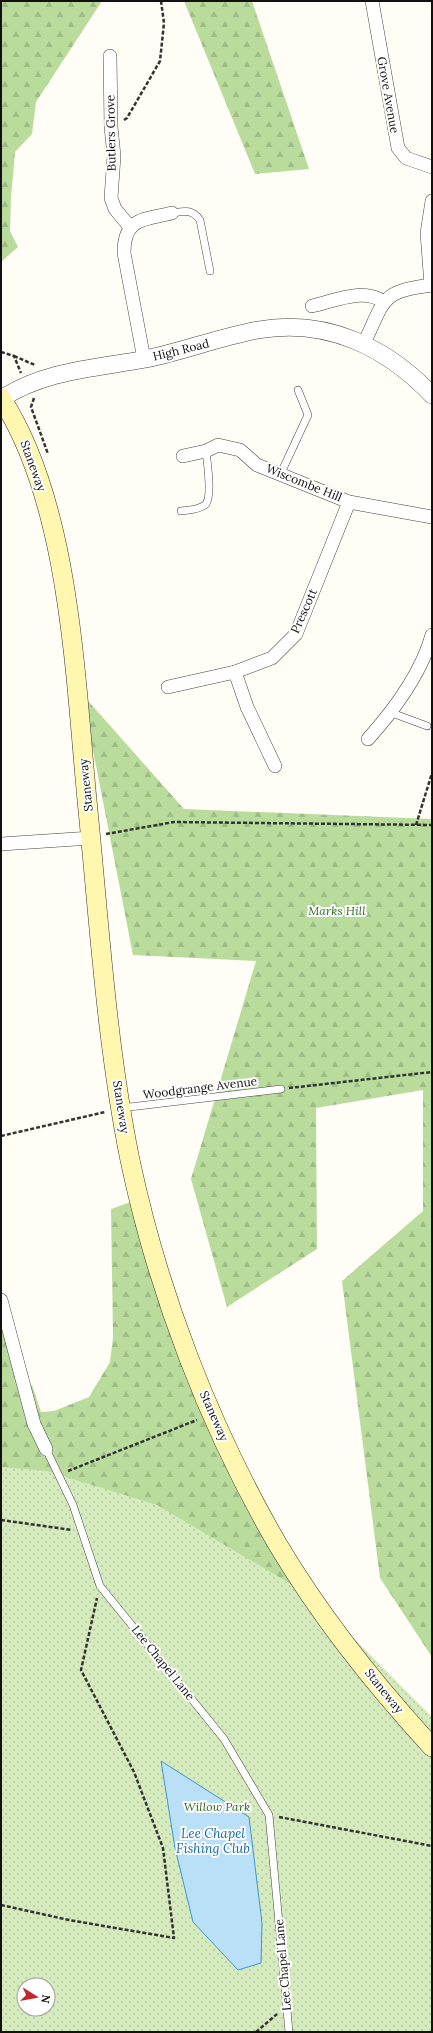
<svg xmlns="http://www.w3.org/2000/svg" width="433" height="2033" viewBox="0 0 433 2033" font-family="Lora,serif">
<defs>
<pattern id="forest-firs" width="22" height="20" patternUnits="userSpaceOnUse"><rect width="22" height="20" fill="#b9dc9c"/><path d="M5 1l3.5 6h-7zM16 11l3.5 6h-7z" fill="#9ebc85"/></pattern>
<pattern id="park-dots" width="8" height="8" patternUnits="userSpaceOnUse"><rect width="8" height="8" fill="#d5ebbd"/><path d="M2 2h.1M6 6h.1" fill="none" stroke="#b6c8a1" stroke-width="1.8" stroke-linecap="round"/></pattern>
</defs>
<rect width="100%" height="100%" fill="#fffdf5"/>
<g fill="url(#forest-firs)" fill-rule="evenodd">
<polygon points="1,1 102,1 36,102 32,134 15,152 11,197 10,231 18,247 1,262"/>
<polygon points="184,1 252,1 309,169 255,174"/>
<polygon points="82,694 184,809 432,819 432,1657 380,1578 342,1281 423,1211 423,1090 316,1108 317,1249 227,1307 191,1179 256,961 133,955"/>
<path d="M139,1199L160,1275L279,1547L432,1968L1,2032V1300L23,1385H32L41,1412L54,1411L89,1397L110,1362L113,1337L111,1209ZM24,1985H48V2009H24Z"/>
</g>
<path fill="url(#park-dots)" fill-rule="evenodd" d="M1,1467L47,1471L157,1505L313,1597L432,1717V2032H1ZM24,1985H48V2009H24Z"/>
<polygon fill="#b9e0f7" stroke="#3f96cf" points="161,1761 249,1817 262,1923 261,1963 238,1970 193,1922 175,1848"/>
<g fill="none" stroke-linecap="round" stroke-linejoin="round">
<defs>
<g id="service">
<path d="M172,213C185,211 192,209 200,220L210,271"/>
<polyline points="281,473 308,415 298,390"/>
<path d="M181,511C188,510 198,510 205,505C213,498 207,462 206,451"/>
<polyline points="392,713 427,726"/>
<polyline points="121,1108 281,1089"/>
<polyline points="46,1449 73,1505 100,1586 224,1739 269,1815 289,2032"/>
</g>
<g id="minor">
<polyline points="372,1 398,148 406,158 432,167"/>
<polyline points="110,56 111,127 114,156 111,198 115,209 130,227"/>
<polyline points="431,285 427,233 432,201"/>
<path d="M312,306C335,301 363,287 384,302"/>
<path d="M364,343C385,300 380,291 432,285"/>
<path d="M144,359L124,253C124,217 144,220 172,213"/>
<polyline points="183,456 206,451 218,445 240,450 257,465 349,502 432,517"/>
<polyline points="235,672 247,707 275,766"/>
<polyline points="168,687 235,672 272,658 296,634 349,502"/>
<path d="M368,739C395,709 421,674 432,635"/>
<polyline points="1,844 91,838"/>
<polyline points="1,1300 34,1424 46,1449"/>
</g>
<path id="tertiary" d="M1,399C45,370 97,368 146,359C184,351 220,337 258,330C327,318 386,347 432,395"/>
<path id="secondary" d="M1,398C70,504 75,676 87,800C99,919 106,1042 130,1160C158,1293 210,1428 278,1545C321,1617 375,1685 432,1747"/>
</defs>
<use href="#service" stroke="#444" stroke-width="8"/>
<use href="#minor" stroke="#444" stroke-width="14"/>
<use href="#tertiary" stroke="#444" stroke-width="18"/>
<use href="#secondary" stroke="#333" stroke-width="20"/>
<g stroke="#333" stroke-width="2.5" stroke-dasharray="4 2" stroke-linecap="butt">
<polyline points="124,120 127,118 160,61 164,23 161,1"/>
<polyline points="1,352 14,356 21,373"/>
<polyline points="14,356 35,365"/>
<polyline points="34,398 31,407 48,454"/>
<polyline points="416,825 432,773"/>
<polyline points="106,834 174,822 432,825"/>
<polyline points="289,1088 432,1072"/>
<polyline points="1,1136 105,1112"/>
<polyline points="68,1471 197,1420"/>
<polyline points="1,1520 72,1530"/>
<polyline points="279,1817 432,1846"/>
<polyline points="1,1905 69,1920 174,1938 163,1848 134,1772 81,1670 97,1598"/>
<polyline points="256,2032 277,2014"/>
</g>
<use href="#service" stroke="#fff" stroke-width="7"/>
<use href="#minor" stroke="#fff" stroke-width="13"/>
<use href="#tertiary" stroke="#fff" stroke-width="17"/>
<use href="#secondary" stroke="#fff6b0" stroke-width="19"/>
</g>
<g text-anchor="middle" stroke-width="4" stroke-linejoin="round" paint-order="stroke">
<g font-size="12" fill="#111" stroke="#fff">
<text transform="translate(388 95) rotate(80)" y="4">Grove Avenue</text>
<text transform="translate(111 133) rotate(-91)" y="4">Butlers Grove</text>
<text transform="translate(181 350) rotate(-14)" y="4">High Road</text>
<text transform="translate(33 466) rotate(70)" y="4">Staneway</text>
<text transform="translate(304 483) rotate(22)" y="4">Wiscombe Hill</text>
<text transform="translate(304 611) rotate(-66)" y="4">Prescott</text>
<text transform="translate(86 785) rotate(-96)" y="4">Staneway</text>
<text transform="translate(200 1088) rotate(-7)" y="4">Woodgrange Avenue</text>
<text transform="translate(121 1107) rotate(81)" y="4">Staneway</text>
<text transform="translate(214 1416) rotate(66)" y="4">Staneway</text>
<text transform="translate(163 1663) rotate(51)" y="4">Lee Chapel Lane</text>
<text transform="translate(384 1691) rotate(51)" y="4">Staneway</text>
<text transform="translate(283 1965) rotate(-95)" y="4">Lee Chapel Lane</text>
</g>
<g font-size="12" font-style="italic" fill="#2f6b1f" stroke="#fff">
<text x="337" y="915">Marks Hill</text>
<text x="217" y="1811">Willow Park</text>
</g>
<g font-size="13" font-style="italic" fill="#1768a6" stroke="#fff">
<text x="213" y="1838">Lee Chapel<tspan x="213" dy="15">Fishing Club</tspan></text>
</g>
</g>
<rect width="433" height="2033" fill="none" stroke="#111111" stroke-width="4"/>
<g transform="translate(36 1997) rotate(101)"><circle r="19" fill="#ffffff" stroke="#a0a0a0"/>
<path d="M0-3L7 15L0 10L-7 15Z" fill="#c4262e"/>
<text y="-6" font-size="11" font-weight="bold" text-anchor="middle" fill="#111111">N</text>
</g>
</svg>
